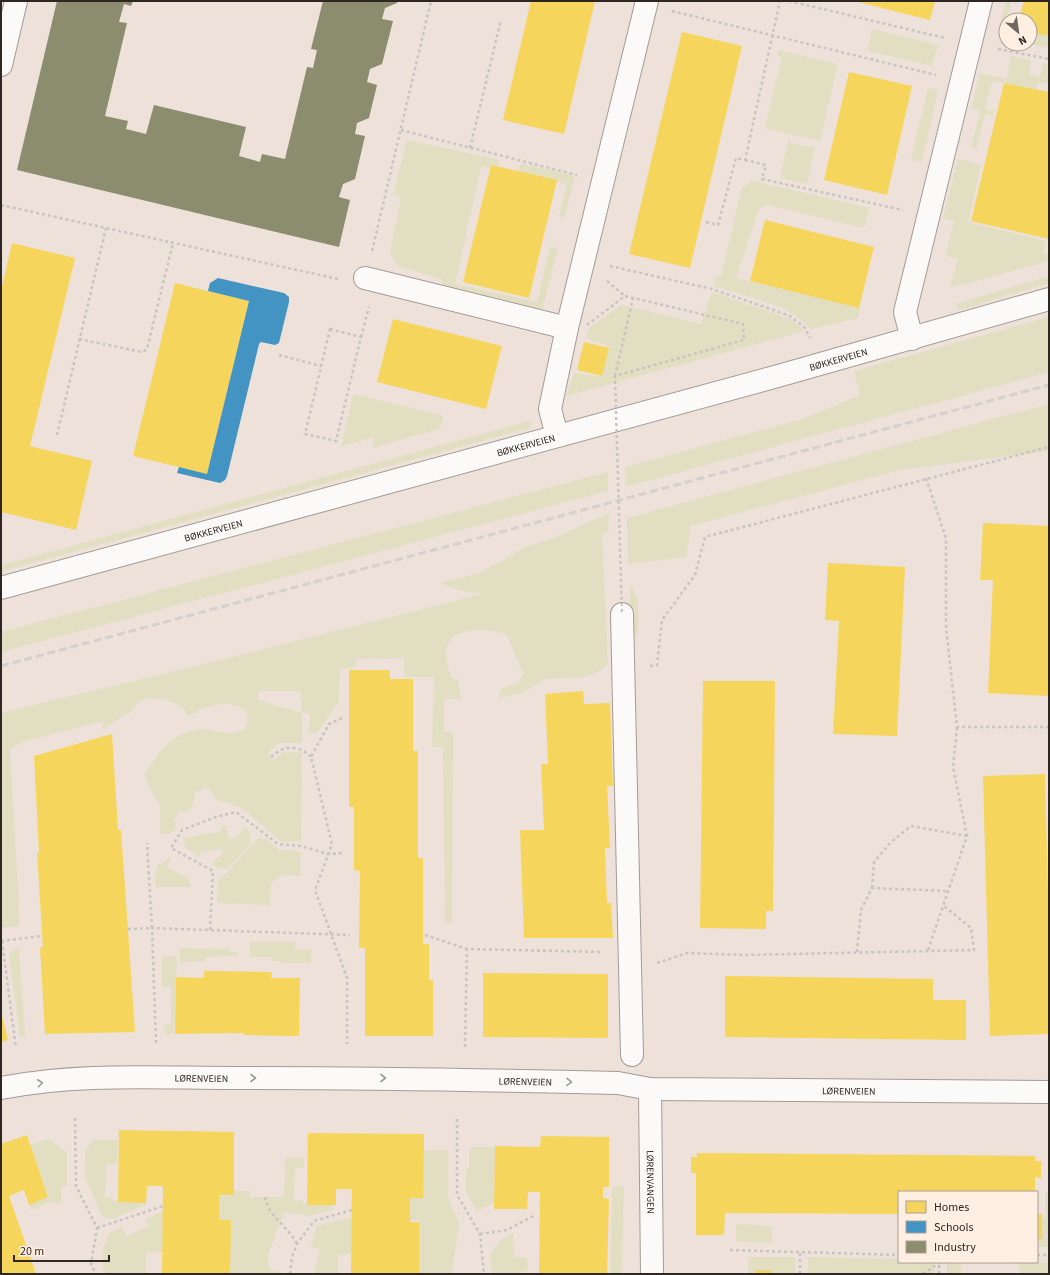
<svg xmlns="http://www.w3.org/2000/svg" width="1050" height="1275" viewBox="0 0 1050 1275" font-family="'Source Sans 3',sans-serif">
<rect width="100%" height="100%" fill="#ede1d9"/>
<g fill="#e1dec2" fill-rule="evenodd">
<polygon points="1006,1 1011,1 1008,20 1006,20 1006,31 1000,29"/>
<polygon points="872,29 938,45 932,66 868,51"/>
<polygon points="1030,31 1049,36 1049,48 1030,44"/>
<polygon points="778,50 838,64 820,141 765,128 782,58 777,55"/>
<polygon points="1011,56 1031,60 1029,74 1040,77 1043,63 1049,65 1049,84 1038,82 1036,89 1006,83"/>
<polygon points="980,73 1005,79 1003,83 992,81 985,110 994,111 993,115 985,114 976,149 971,148 980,111 971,109"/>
<polygon points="928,88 938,90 922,162 911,160"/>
<polygon points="407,140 499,160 498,166 490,164 489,168 481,166 455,284 537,302 550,247 558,248 542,311 442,287 442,279 400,267 395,263 390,252 401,198 393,195"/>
<polygon points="788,142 815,148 807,184 780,178"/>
<polygon points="958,159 981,165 968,222 1046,241 1043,254 1049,255 1049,261 950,288 958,259 946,256 954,221 943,218"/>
<polygon points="521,163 575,176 564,218 559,216 567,184 518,172"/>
<path d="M753,181L869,208L864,228L768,205L759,209L736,278L860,308L858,318L811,329C787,303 747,297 714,286L716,277L721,276L742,188Z"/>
<polygon points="1049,276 1049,283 959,310 956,304"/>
<polygon points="712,292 791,319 804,331 566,396 574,373 601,377 609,346 586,338 590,327 621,305 701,324"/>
<polygon points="1049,317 1049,372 626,487 625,467 803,419 860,395 854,371"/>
<polygon points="353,394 444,416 439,429 373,448 373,437 341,447"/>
<polygon points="1049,404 1049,451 899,470 691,526 686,557 628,564 627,518"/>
<polygon points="529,421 531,427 493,438 3,571 2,565"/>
<polygon points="608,472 608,491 1,652 1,632"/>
<path d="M609,513L608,532L602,534L608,664L598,672L584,677L546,679L521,693L500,698V690L519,682L523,673L507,635C495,629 464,628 453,637C442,647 446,667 453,678L458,680L461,699H444V732H453L452,923H445L443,747H432L434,677H404V658L356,659V667L340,669L339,701L318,732L308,734L310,713H302V743H279L268,753L274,760L283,752L302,753L301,841L282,842L240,807L216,800L211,790L204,788L195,793L192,808L186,812H179L174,821L177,829L170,833L160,834V805L150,789L145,774C160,748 180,725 213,730C227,732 232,736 245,729C248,723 250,714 243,709C228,698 204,706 189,716L182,706L164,699L146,698L136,704L133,710L103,729V721L22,742L10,749L20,926L1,928V713L220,660L485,593L466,592L439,583L480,573L526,547L556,537ZM259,691H300L302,713L258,700Z"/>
<path d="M630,585C641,599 638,614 638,632L637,635L630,636Z"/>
<polygon points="225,824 229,839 236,838 246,826 249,832 250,845 227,869 218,868 212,864 223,852 222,849 202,851 199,857 186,848 184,838 219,832"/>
<polygon points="258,838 267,840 279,850 301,851 300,876 282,875 271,883 270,905 217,903 218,882"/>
<polygon points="172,857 167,867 188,878 191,887 156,887 155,876 158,865"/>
<polygon points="250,942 295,942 295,950 311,950 311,963 281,963 280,961 272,961 272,957 250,957"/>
<polygon points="16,948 19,948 25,1036 20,1037 9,957 10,953"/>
<polygon points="180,948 230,949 230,952 237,952 238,956 205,957 205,961 180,962"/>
<polygon points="177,956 174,1034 165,1034 164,1025 171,1025 171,987 162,987 162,957"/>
<polygon points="49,1139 67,1152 67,1186 61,1186 61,1204 50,1202 31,1210 30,1204 49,1197 30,1145"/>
<polygon points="93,1140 118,1140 117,1164 106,1165 105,1198 112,1197 112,1201 146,1202 145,1205 112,1219 102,1216 86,1179 85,1151"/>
<polygon points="472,1147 495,1147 494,1203 477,1211 466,1192 466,1169 469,1169 469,1152"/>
<polygon points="448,1150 448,1197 459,1224 452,1272 456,1274 418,1274 419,1220 409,1220 410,1196 421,1151"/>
<polygon points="285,1158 304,1158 304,1168 295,1168 294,1200 303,1201 303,1204 333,1204 334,1209 308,1216 284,1212 268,1255 269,1269 281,1272 281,1274 229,1274 218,1221 218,1195 233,1196 233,1191 250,1191 250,1197 284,1197"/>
<polygon points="624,1186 622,1274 610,1274 612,1187"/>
<polygon points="1045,1192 1049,1192 1049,1247 1037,1247 1037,1240 1039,1240 1039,1218 1045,1218"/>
<path d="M163,1211L162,1252L146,1253V1274H106C98,1261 104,1246 109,1233L122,1227L126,1236L149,1226L145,1219Z"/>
<polygon points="352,1217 351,1254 338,1255 338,1274 314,1274 320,1249 311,1246 316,1226"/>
<polygon points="736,1224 772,1226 772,1243 736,1241"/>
<polygon points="513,1233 514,1257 527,1258 528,1270 516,1274 492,1274 490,1255 501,1240"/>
<polygon points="749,1257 795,1257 795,1274 748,1274"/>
<polygon points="808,1257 899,1259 899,1262 934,1262 934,1274 808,1274"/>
<polygon points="961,1262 961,1273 1020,1273 1019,1262 1049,1263 1049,1274 947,1274 947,1263"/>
</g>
<g fill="#f6d55c">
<polygon points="531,1 595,1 564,134 503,120"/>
<polygon points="854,1 935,1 930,20"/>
<polygon points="1024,1 1049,1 1049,36 1030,32 1030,20 1019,20"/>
<polygon points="682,32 742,46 690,268 629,254"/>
<polygon points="849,72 912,86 887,195 824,180"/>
<polygon points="1004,83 1049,92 1049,239 971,221"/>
<polygon points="491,165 557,180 529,298 463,282"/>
<polygon points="765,220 874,247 859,308 750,281"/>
<polygon points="12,243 75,258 30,446 92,461 76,530 1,512 1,291"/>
<polygon points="175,283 249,301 207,474 133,456"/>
<polygon points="393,319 502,346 486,409 377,382"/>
<polygon points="584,342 609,348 602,376 577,370"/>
<polygon points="983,523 1049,526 1049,696 988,693 993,580 980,580"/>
<polygon points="828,563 905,567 897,736 833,734 839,621 825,620"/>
<polygon points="349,670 390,670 390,679 413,679 413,751 418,751 418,858 423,858 423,944 429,944 429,980 433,980 433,1036 365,1036 365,948 359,948 360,871 354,870 354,807 349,807"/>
<polygon points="703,681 775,681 773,911 766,911 766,929 700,928"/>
<polygon points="583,691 584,704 610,703 613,786 607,786 610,848 605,848 607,903 611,903 613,938 524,938 520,830 544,830 541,764 548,764 545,694"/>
<polygon points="112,734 118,830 121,830 135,1032 45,1034 40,947 43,947 37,853 39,853 34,756"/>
<polygon points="1045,774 1049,933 1049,1034 990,1036 983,776"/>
<polygon points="204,971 272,972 271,978 300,978 299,1036 244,1035 244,1033 175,1034 176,977 204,978"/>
<polygon points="483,973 608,974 608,1038 483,1037"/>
<polygon points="725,976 933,979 933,1000 966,1000 966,1040 725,1037"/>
<polygon points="1,1012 8,1040 1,1042"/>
<polygon points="119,1130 234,1132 234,1195 219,1195 219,1220 231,1220 230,1274 162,1274 163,1186 147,1186 146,1203 118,1202"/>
<polygon points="308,1133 424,1134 423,1198 410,1198 410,1222 419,1222 419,1274 351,1274 352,1189 336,1189 336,1205 307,1205"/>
<polygon points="27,1135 48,1197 29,1205 24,1190 9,1196 36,1274 1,1274 1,1144"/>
<polygon points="541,1136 609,1137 609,1187 603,1187 603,1198 609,1199 607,1274 539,1274 540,1192 528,1192 527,1209 494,1209 495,1146 540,1147"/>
<polygon points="697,1153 1035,1156 1035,1161 1041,1161 1041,1178 1035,1177 1035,1192 899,1192 899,1214 725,1213 724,1235 696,1235 696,1173 691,1173 691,1157 697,1157"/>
<rect x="1037" y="1214" width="5" height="25"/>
<polygon points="756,1270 772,1271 772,1274 756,1274"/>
</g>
<polygon fill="#4393c3" points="218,278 284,293 289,297 289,302 279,343 275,345 261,342 259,344 227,476 225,480 220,483 177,473 179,467 207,474 249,301 208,291 210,283"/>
<polygon fill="#8c8c6e" points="57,1 133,1 131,6 124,4 119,22 127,23 105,116 128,121 126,129 146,134 154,105 246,127 239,156 260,162 262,154 285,159 307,67 313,68 317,50 311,49 323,1 397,1 397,3 385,8 382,19 393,21 382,64 370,69 367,82 377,85 369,118 357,123 355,134 365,136 355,179 343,184 339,197 350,200 339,247 17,170"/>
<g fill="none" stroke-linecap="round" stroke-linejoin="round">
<defs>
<g id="minor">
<polyline points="1,65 16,1"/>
<polyline points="365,278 567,328"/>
<polyline points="912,339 905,312 981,1"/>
<polyline points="557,436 550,409 567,328 647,1"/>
<path id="s1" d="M1,588L778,376L1049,299"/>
<polyline points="622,614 632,1055"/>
<path id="s2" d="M1,1088C77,1073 156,1078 233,1078C362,1078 490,1080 618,1083L650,1089L1049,1092"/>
<path id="s3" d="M650,1089L652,1274"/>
</g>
</defs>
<use href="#minor" stroke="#a49b95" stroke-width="24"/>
<g stroke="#c8c4c1" stroke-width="2.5" stroke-dasharray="3 3" stroke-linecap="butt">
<polyline points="789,1 945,38"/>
<polyline points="672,11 936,75"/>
<polyline points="998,49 1049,59"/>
<polyline points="401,130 577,175"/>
<polyline points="470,148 501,20"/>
<polyline points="745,160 766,165 762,179 903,210"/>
<polyline points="1,205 338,279"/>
<polyline points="706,222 718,225 736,158 745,160 780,1"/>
<polyline points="372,251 431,1"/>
<polyline points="610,266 712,289 765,307 790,316 805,328 810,338"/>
<polyline points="607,281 625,296"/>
<polygon points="330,329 361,337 336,441 305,434"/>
<polyline points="361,337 369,307"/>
<polyline points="79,339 142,352 147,349 173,243"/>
<polyline points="279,355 321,366"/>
<polyline points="615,376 633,298"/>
<polyline points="57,435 106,228"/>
<polyline points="926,478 946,538 946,628 957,727 1049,727"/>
<polyline points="650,666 657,665 662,620 695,575 705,537 1049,447"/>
<polyline points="342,718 329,724 311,757 332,844 315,890 347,978 347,1044"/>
<path d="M271,757C285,745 297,744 311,757"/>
<polyline points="872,888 874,862 891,842 911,826 967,836"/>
<polyline points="128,929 152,928 147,843"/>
<polyline points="210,930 213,871 171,848 182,830 216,817 236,812 278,844 301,846 328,854 342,853"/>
<polyline points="425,935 467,949"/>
<polyline points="1,941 41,936"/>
<polyline points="2,941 16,1048"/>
<polyline points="928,950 967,836 953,767 957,727"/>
<polyline points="857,952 861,910 872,888 949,891"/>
<polyline points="657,963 687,953 745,955 974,950 971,928 944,906"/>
<polyline points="156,1043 152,928 350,935"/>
<polyline points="465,1047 467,949 602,952"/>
<polyline points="75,1118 76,1186 97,1228 91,1264 96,1274"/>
<polyline points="457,1119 457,1195 480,1234 484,1274"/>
<path d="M265,1197C269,1218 288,1226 297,1244"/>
<polyline points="97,1228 163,1206"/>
<polyline points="480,1234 507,1230 533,1216"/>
<polyline points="730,1250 899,1255"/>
<polyline points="1037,1255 1049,1255"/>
<polyline points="290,1274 292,1257 297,1244 314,1221 352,1210"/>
<polyline points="800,1274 800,1253"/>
<polyline points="923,1274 939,1263"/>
<polyline points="939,1274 939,1263"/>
</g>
<use href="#minor" stroke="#fcfaf9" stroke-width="22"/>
<polyline stroke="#d4d0cd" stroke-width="3" stroke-dasharray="8 4" stroke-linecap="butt" points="1,666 1049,385"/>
<polyline stroke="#c8c4c1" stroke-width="2.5" stroke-dasharray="3 3" stroke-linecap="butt" points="587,325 625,296 743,324 744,340 615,376 622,614"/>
</g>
<defs><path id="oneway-chevron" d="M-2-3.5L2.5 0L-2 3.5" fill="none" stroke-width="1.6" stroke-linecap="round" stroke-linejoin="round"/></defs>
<g stroke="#9f9b97">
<use href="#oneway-chevron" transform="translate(253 1078)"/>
<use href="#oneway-chevron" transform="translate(383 1078)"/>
<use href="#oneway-chevron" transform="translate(569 1082) rotate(1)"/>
<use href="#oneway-chevron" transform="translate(40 1083) rotate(-7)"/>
</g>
<g text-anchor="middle" stroke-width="4" stroke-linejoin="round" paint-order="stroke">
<g font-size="10" fill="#2e2620" stroke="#ffefe2">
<text dy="4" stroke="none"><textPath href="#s1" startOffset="868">BØKKERVEIEN</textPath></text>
<text dy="4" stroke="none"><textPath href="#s1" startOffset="544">BØKKERVEIEN</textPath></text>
<text dy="4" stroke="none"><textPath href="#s1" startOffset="220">BØKKERVEIEN</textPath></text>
<text dy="4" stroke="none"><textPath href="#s2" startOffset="201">LØRENVEIEN</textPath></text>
<text dy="4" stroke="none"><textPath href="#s2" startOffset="525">LØRENVEIEN</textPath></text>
<text dy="4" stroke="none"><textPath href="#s2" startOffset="849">LØRENVEIEN</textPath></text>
<text dy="4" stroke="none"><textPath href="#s3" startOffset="93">LØRENVANGEN</textPath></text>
</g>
</g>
<rect width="1050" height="1275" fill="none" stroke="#2e2620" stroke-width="4"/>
<rect x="898" y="1191" width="140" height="72" fill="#ffefe2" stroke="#ab9f94"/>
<rect x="906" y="1201" width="20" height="12" fill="#f6d55c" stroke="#ab9f94"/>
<text x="934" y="1211" font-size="12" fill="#2e2620">Homes</text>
<rect x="906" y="1221" width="20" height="12" fill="#4393c3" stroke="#ab9f94"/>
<text x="934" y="1231" font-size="12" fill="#2e2620">Schools</text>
<rect x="906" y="1241" width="20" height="12" fill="#8c8c6e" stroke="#ab9f94"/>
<text x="934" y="1251" font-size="12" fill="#2e2620">Industry</text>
<g transform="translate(1018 32) rotate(151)"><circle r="19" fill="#ffefe2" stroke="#ab9f94"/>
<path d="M0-3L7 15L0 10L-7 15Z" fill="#716761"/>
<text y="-6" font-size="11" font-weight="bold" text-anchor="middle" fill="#2e2620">N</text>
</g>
<path d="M14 1255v6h95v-6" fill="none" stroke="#2e2620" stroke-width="2"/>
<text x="20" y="1255" font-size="12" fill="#2e2620" stroke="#ffefe2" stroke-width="3" paint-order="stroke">20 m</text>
</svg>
